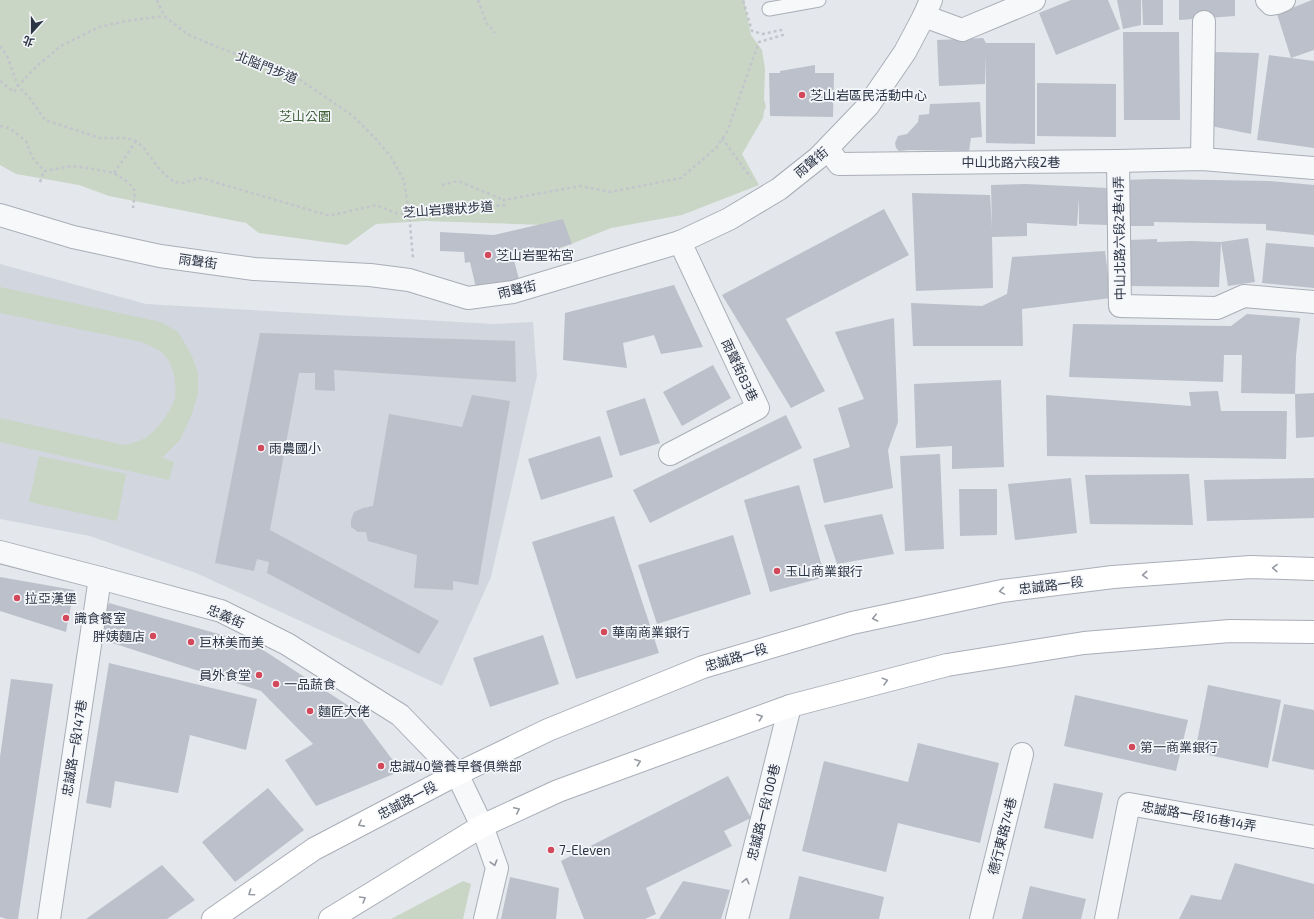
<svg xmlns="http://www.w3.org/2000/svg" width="1314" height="919" viewBox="0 0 1314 919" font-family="'Exo 2','Noto Sans TC',sans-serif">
<rect width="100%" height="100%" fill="#e4e7ec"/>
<polygon fill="#d2d6de" points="0,264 146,304 493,324 533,322 537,376 491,577 442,686 196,573 90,536 0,519"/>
<g fill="#c9d6c5">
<polygon points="0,0 744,0 751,35 762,50 765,69 764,99 766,107 764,111 763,118 742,154 759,185 682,215 611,228 561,248 544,225 425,221 376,224 347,245 259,233 246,223 109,196 79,185 16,174 0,165"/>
<path d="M0,287L161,322L178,332L191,354L198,373V394L191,416L180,440L162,458L174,462L169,480L0,442V418L124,445C132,443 140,441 147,437C157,430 173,409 175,397C177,382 173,361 161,352C156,348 148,345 142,342L0,313Z"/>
<polygon points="39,456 126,474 117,521 29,502"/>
<polygon points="463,881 471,884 463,919 391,919"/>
</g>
<g fill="#bbc0ca">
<polygon points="1071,0 1108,0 1120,29 1056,55 1039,13"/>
<polygon points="1117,0 1141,0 1141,25 1123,29"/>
<polygon points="1142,0 1163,0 1163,25 1143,25"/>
<polygon points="1179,0 1235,0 1235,16 1179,20"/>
<polygon points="1312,0 1314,0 1314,50 1291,58 1277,14"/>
<polygon points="1123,32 1179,32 1180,120 1124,120"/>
<polygon points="983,38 986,43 1035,43 1035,144 986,143 986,55 985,84 939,86 937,40"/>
<polygon points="1214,52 1259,53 1251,134 1211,126"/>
<polygon points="1269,55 1314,61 1314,148 1257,140"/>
<polygon points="815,65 815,73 834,73 833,117 770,116 769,73 780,73 780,71"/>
<polygon points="1037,83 1116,84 1116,137 1037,136"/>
<polygon points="980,102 982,137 971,138 969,151 909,150 899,151 896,148 895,143 898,136 907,134 918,122 919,115 929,114 930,104"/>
<polygon points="1153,179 1270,181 1314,185 1314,235 1266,230 1266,224 1154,222 1154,226 1127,226 1125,180"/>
<polygon points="1026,184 1108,188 1107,225 1079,224 1079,198 1077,226 1027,223 1027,236 992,237 993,288 916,291 912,193 990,195 992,228 991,185"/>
<polygon points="884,209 909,255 786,319 825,391 791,408 722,295"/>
<polygon points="563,219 572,244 561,247 551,258 538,262 534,247 512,253 519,279 499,284 498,282 476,288 470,262 465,263 464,252 440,251 440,232 494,235"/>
<polygon points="1248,238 1255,282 1228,286 1221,242"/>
<polygon points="1157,239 1157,242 1191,241 1221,242 1219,287 1128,286 1127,240"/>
<polygon points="1266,243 1314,247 1314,288 1262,283"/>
<polygon points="1105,251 1111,298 1022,309 1023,346 913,346 911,303 982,306 1007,294 1012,257"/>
<polygon points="674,285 703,347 661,354 654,335 623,343 627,368 563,360 565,313"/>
<polygon points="1247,314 1300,318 1296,356 1295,394 1241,393 1242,355 1224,355 1223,382 1069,377 1073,324 1231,326"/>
<polygon points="894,318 898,422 888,450 893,488 824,503 813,459 850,447 838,408 864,399 835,332"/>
<polygon points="260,333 515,341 516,382 334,370 335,391 315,390 315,373 299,373 270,530 439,621 419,654 267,573 269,562 257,559 254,571 215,563"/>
<polygon points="713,365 731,398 682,426 663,392"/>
<polygon points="1001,380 1004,467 952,469 952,446 916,448 914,384"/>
<polygon points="1218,391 1221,411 1287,411 1286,459 1047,456 1046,395 1191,406 1189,392"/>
<polygon points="1314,393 1314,437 1296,438 1295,394"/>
<polygon points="472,395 510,401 478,585 453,581 453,590 414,588 417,555 368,541 366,532 358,532 351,527 351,520 354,512 363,508 373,506 389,414 462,427"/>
<polygon points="645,398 660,443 620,456 606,411"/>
<polygon points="786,415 802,448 650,523 633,490"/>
<polygon points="600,436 613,477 541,500 528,459"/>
<polygon points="940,454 944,549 905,551 900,456"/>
<polygon points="1189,474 1193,525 1090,524 1085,475"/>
<polygon points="1071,478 1077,533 1015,540 1008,484"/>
<polygon points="1314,478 1314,518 1207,521 1204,480"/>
<polygon points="799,485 825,577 770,592 744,500"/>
<polygon points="959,489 997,489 997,535 960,536"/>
<polygon points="882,514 894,554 837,564 824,525"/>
<polygon points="614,516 659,653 576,679 532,542"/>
<polygon points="733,535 751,594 657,624 638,565"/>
<polygon points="0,577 74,590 66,632 0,611"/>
<polygon points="109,603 254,644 355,710 401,771 316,806 285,760 313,744 261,691 97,638"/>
<polygon points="543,635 559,684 490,707 473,658"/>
<polygon points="109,663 257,699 246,750 190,735 178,793 115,781 111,808 86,803"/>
<polygon points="11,679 53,684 18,919 7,919 0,917 0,757"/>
<polygon points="1208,685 1281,700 1268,768 1195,752"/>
<polygon points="1075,695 1188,720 1176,771 1064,746"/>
<polygon points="1284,704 1314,710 1314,770 1272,761"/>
<polygon points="918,743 999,763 980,843 898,823 886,872 802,851 824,761 908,782"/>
<polygon points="728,776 751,818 724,831 732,846 646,888 656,914 645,919 584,919 561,861"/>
<polygon points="1054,783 1103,793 1093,839 1044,828"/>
<polygon points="268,788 304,830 235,882 202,842"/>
<polygon points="1235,863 1314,884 1314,919 1179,919 1191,895 1221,900"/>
<polygon points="162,865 195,900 167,919 86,919"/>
<polygon points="799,876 884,897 879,919 789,919"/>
<polygon points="510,877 559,888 556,919 501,919"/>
<polygon points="683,881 730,890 721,919 659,919"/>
<polygon points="1030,886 1086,899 1081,919 1022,919"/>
</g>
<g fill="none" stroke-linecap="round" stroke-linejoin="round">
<defs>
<polyline id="lane" points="769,9 819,0"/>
<g id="street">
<polyline points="1267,0 1271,4 1277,3 1284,0"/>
<polyline points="924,16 962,30 1034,0"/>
<polyline points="828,149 839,164 1118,161 1202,159 1314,168"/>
<polyline points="1202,159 1204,22"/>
<polyline points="1118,161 1120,306 1217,308 1244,296 1314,302"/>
<polyline points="0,215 73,237 160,256 254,269 370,275 409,280 468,298 513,292 680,242 729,219 779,189 818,158 868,106 905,52 924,16 931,0"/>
<polyline points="670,454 758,408 680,242"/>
<polyline points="0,552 100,578 221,611 287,644 400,715 457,774 482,826 497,868 485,919"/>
<polyline points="49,919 100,578"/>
<polyline points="737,919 790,706"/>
<polyline points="981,919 1022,754"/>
<polyline points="1106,919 1129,804 1314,837"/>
</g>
<g id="secondary">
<polyline points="213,919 314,849 457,774 548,730 703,667 852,623 1002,591 1113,577 1251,567 1314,569"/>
<polyline points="330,919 482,826 558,791 790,706 947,665 1084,643 1230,631 1314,632"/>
</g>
</defs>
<use href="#lane" stroke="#a9aeb7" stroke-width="15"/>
<use href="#street" stroke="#a9aeb7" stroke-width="24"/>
<use href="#secondary" stroke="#a9aeb7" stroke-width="24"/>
<g stroke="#c2c5cb" stroke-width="2.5" stroke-dasharray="3 3" stroke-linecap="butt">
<polyline points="157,0 164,16 187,34 215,46 296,77 353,116 376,139 391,157 404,181 409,213 413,258"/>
<polyline points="478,0 486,22 495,33"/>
<polyline points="0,81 14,92 18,86 38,65 61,46 99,27 126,21 164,16"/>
<polyline points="0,126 9,128 26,141 32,157 44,171 72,166 94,169 114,173 129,183 135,191 133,208"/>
<polyline points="722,138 751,178"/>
<polyline points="114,173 136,141"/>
<polyline points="40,182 44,171"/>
<polyline points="442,185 458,181 504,200"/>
</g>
<use href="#lane" stroke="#f7f8fa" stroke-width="13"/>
<use href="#street" stroke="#f7f8fa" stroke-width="22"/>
<use href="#secondary" stroke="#fff" stroke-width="22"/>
<polyline stroke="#c2c5cb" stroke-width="2.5" stroke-dasharray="3 3" stroke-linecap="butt" points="0,46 7,56 18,86 29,97 45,120 100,138 127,138 136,141 143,147 160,170 174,182 182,183 201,178 327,215 333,215 376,205 398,214 505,205 504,200 580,186 610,192 681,178 716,148 727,132 759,42 783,35 781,30 763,34 752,31 743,0"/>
</g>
<defs><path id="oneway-chevron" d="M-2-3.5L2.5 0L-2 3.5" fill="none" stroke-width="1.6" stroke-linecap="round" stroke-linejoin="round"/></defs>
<g stroke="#959aa2">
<use href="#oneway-chevron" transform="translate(1275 568) rotate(-179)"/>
<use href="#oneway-chevron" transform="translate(1145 575) rotate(176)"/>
<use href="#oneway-chevron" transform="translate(1002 591) rotate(171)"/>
<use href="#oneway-chevron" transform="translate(875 618) rotate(168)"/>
<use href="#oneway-chevron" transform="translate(885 681) rotate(-15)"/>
<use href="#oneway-chevron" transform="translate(760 717) rotate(-20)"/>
<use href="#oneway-chevron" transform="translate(638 762) rotate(-20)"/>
<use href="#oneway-chevron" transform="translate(517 810) rotate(-25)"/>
<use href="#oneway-chevron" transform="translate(361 824) rotate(152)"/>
<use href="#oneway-chevron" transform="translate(251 893) rotate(145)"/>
<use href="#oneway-chevron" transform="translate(363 899) rotate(-31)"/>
</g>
<g stroke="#9196a0">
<use href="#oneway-chevron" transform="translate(494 863) rotate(74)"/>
<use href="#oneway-chevron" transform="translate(746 881) rotate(-76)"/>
</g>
<g fill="#d1495b" stroke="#f4f6f9" stroke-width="1.5">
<circle cx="802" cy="95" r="4"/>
<circle cx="488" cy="255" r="4"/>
<circle cx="261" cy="448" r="4"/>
<circle cx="777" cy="571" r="4"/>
<circle cx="17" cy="598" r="4"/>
<circle cx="66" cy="618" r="4"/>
<circle cx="604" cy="632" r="4"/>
<circle cx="153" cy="636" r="4"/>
<circle cx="191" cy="642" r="4"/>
<circle cx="259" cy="675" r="4"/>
<circle cx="276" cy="684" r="4"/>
<circle cx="310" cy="711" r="4"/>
<circle cx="1132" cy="747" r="4"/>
<circle cx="381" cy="766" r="4"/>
<circle cx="551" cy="850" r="4"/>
</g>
<g text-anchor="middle" stroke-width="3.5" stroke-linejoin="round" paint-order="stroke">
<g font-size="13" fill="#2b3445" stroke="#f4f6f9">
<text transform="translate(267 67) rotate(22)" y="5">北隘門步道</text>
<text transform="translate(811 162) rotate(-40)" y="5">雨聲街</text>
<text x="1011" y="167">中山北路六段2巷</text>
<text transform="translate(448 209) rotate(-4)" y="5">芝山岩環狀步道</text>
<text transform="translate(1119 238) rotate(-91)" y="5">中山北路六段2巷41弄</text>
<text transform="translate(198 261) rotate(8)" y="5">雨聲街</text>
<text transform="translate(517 289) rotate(-13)" y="5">雨聲街</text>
<text transform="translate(740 370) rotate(65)" y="5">雨聲街83巷</text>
<text transform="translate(1051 585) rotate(-7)" y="5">忠誠路一段</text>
<text transform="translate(226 616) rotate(23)" y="5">忠義街</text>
<text transform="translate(736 657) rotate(-17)" y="5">忠誠路一段</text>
<text transform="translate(74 748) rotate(-81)" y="5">忠誠路一段147巷</text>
<text transform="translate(407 800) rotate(-28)" y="5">忠誠路一段</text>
<text transform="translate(763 812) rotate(-76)" y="5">忠誠路一段100巷</text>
<text transform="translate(1199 816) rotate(10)" y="5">忠誠路一段16巷14弄</text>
<text transform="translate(1002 836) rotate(-76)" y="5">德行東路74巷</text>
</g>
<g font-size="13" fill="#2b3445" stroke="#f4f6f9" text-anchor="start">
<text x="810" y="100">芝山岩區民活動中心</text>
<text x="496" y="260">芝山岩聖祐宮</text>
<text x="269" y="453">雨農國小</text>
<text x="785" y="576">玉山商業銀行</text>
<text x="25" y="603">拉亞漢堡</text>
<text x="74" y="623">識食餐室</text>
<text x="612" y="637">華南商業銀行</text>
<text x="145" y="641" text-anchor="end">胖姨麵店</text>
<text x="199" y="647">巨林美而美</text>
<text x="251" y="680" text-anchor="end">員外食堂</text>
<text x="284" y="689">一品蔬食</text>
<text x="318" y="716">麵匠大佬</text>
<text x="1140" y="752">第一商業銀行</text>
<text x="389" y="771">忠誠40營養早餐俱樂部</text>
<text x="559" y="855">7-Eleven</text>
</g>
<g font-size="13" fill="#3f6138" stroke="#f4f6f9">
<text x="305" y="121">芝山公園</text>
</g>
</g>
<g transform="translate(32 32) rotate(201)" stroke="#f4f6f9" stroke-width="3" paint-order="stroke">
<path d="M0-3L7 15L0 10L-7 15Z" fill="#2b3445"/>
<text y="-6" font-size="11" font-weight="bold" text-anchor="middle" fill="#2b3445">北</text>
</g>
</svg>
